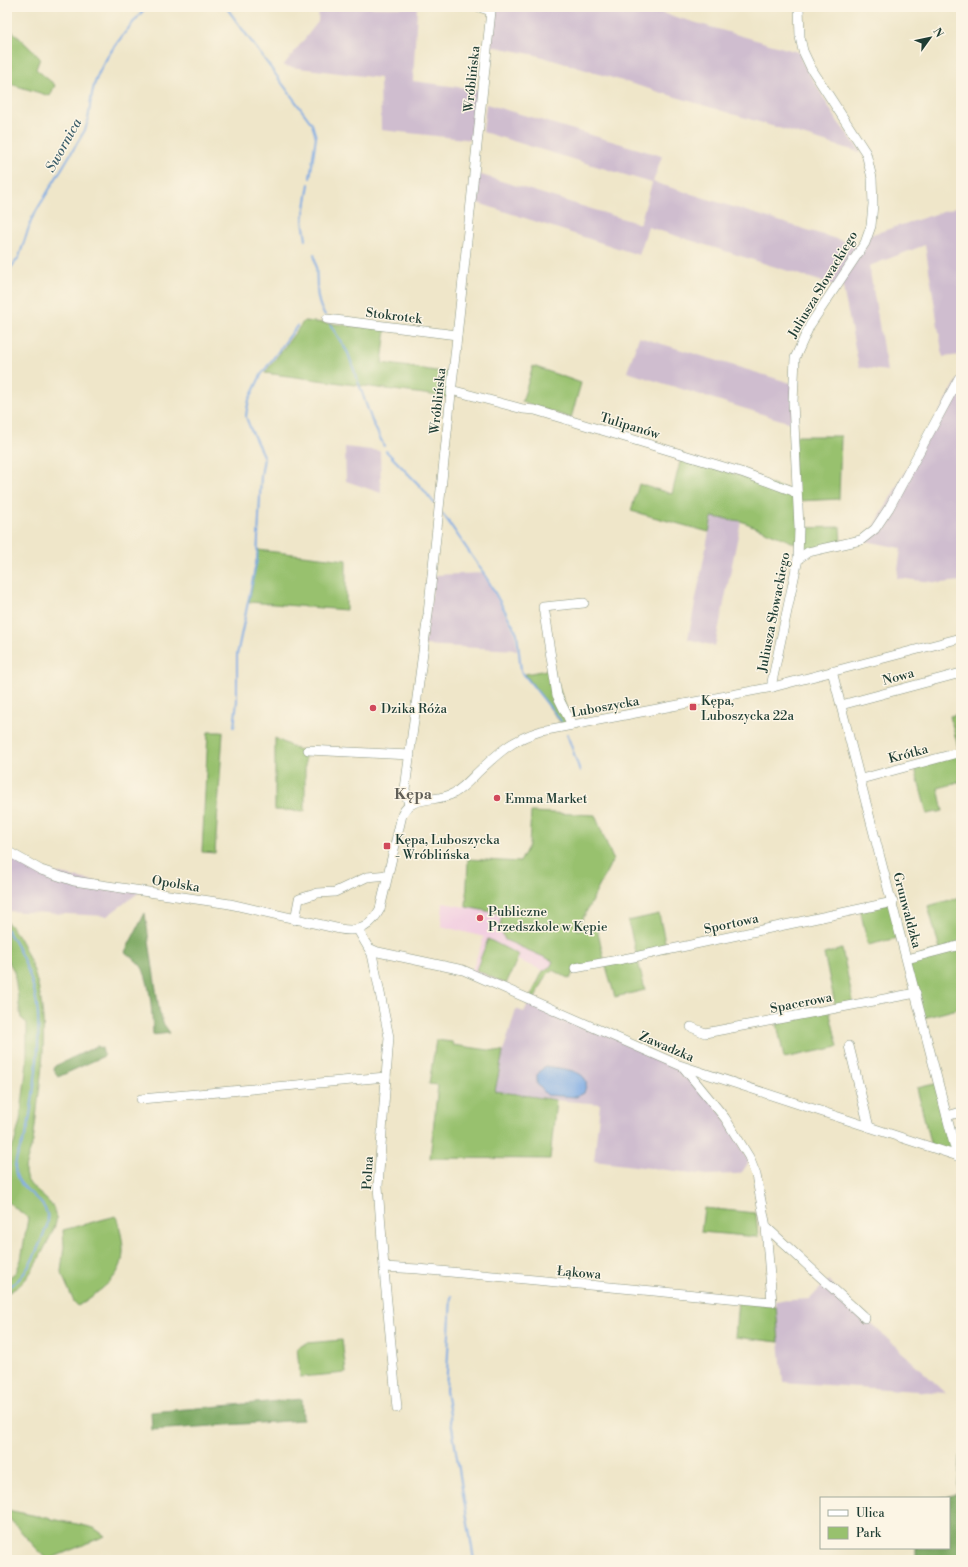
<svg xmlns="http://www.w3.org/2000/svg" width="968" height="1567" viewBox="0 0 968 1567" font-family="'Libre Bodoni',serif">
<rect width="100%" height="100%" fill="#fcf5e5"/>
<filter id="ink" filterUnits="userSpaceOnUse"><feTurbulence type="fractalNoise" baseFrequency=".025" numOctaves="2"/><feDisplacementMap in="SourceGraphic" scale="8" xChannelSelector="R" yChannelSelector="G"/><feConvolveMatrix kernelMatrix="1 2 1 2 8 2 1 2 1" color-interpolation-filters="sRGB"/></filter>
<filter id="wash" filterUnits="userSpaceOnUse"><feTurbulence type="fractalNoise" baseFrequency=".012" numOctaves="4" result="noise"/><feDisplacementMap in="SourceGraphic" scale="16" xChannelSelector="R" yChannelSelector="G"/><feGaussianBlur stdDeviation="0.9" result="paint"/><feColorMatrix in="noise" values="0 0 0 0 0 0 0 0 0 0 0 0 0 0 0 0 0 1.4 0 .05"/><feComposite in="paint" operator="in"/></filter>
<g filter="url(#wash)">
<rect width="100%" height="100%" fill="#efe6c9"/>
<polygon fill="#f2cfe1" points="443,903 502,914 500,928 505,940 554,961 551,966 545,971 517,960 504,988 471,973 484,937 441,926"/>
<g fill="#cfbdcf">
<polygon points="319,7 417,8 413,81 480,90 474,140 381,130 380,78 283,66 318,22"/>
<polygon points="496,7 641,7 801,53 801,60 838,122 862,153 536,55 491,46"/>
<polygon points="486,104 662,156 653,182 862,247 867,236 961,206 961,355 943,357 925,245 869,266 887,371 859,367 841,278 836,286 648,227 639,255 475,202 478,174 640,224 652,183 483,132"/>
<polygon points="639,337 794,384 794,424 627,372"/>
<polygon points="961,374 961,581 941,583 897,578 901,548 861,540 870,534"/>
<polygon points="345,447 380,451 381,493 346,481"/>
<polygon points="712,517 741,521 715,646 688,639"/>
<polygon points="483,573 515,633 517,650 424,645 435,575"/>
<polygon points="7,851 41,870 141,891 107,916 7,911"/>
<polygon points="530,1000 684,1067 725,1118 749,1162 742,1172 737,1174 707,1175 594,1161 600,1104 556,1100 495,1091 503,1052 516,1009 524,1012"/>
<polygon points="828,1280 865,1318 946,1393 783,1382 775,1301 810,1299"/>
</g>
<g fill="#98c16e" stroke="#5c7f51">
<polygon points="7,26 40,58 36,69 55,85 50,96 7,83"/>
<polygon points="304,321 386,329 382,363 450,373 447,397 265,373"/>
<polygon points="533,366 581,383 571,418 522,402"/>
<polygon points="795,436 841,436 839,499 798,501 799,528 840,527 841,545 804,553 799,545 741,521 712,517 709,532 631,511 639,484 672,494 681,458 793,491"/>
<polygon points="258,550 346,560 346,610 249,602"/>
<polygon points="552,669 572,725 563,726 525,674"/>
<polygon points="961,713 961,750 959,751 950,716"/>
<polygon points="208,732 223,732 215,853 202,852"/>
<polygon points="275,738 296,749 305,750 305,811 275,810"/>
<polygon points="961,752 961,782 938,788 943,811 927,814 914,765"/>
<polygon points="531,812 595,815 613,859 577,930 597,928 605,963 637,956 628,921 659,914 667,951 637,957 645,990 615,997 605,963 575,968 570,979 552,970 548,973 533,1002 529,1000 543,971 551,966 553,961 505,940 500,928 502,914 466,907 468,859 520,862 529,845"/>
<polygon points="961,897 961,1008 923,1018 907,959 940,950 928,906"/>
<polygon points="893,902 902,937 868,945 860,909"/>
<path d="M7,922C16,931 23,944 28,956C48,1003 45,1043 39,1093C37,1107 36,1121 34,1135C33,1147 26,1158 25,1170C24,1192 61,1199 56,1222C54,1232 32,1273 24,1281C20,1286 13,1290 7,1293V1279L16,1272L21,1260L28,1218L7,1201V1154L14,1144L20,1121L27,1063V1023L21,1018L14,971L7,959Z"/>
<polygon points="488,939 519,955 506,984 476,970"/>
<polygon points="842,949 854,1005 836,1008 824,954"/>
<polygon points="829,1010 838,1047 784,1058 776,1019"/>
<polygon points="436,1040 452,1042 453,1045 503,1052 495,1091 556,1100 550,1159 430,1158 438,1085 429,1084"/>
<polygon points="939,1083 957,1156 931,1147 917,1088"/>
<polygon points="704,1208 756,1213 758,1237 701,1232"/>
<path d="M116,1216C133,1267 119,1278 78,1306L74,1302L61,1272L64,1246L63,1230Z"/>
<polygon points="738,1299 776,1307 779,1342 735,1337"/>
<polygon points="342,1340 346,1373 300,1377 297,1348 307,1343"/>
<polygon points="7,1510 82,1525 94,1528 105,1536 47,1560 7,1516"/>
</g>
<g fill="#7aa761" stroke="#4c724a">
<path d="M145,913L159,1010L163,1023L170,1033L153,1035C152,1014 151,988 143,969C139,962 131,957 125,952Z"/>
<polygon points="97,1046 102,1048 104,1056 58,1077 54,1070 55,1066"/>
<polygon points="302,1399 303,1420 152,1430 151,1412"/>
<polygon points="961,1449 961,1560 916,1560 916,1548 949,1548 949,1498 940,1498 957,1494"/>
</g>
<path fill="#7aa9e4" stroke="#4c738c" d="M545,1066C555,1068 582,1069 586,1081C587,1084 585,1089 584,1093L576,1097L547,1095L537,1084V1075Z"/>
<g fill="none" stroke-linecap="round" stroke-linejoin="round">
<g stroke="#7aa9e4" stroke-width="2">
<polyline points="226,7 312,124 316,137 310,178"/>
<polyline points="306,240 303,220 309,184"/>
<path d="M314,254C320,274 312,297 325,315"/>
<path d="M7,273L19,257L32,218L85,130C90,118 89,106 92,94C97,63 127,30 146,7"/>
<polyline points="330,324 348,353 372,421 384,446"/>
<polyline points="386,451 422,488 434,503"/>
<polyline points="443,514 485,575 517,633 521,671 561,721"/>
<polyline points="234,727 237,701 237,655 257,559 261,476 264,458 251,430 246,417 247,409 249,400 261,375 297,326"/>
<polyline points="567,734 580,771"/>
<path d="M7,930C23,954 36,985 38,1015C40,1051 34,1091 28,1127C25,1141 15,1154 15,1168C15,1193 54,1198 47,1226C38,1247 29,1277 7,1288"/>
<polyline points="451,1296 446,1391 474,1560"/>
</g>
</g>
</g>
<g filter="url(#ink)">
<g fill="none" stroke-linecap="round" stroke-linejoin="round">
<defs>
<g id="minor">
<polyline points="327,319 457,335"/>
<polyline points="451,390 523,409 535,410 744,473 793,491 797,495"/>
<polyline points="798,559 808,552 861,540 875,529 889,508 959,378"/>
<polyline points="832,671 957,1156"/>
<polyline points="773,687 772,682 798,559 799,528 793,402 795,358 810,325 865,243 871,226 873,204 872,178 866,153 811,68 803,51 800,37 799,7"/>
<polyline points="841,705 961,673"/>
<polyline points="572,725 557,695 543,607 584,603"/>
<polyline points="308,750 410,755"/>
<polyline points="861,779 961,752"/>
<polyline points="409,805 405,789 428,614 491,11 479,7"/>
<path d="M7,851L41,870L74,881L230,904L340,929C360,933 371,926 380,909L402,815C411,794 438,803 454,793C463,788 470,780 477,773C498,753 513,739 541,731L773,687L961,638"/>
<polyline points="295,920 299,899 318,893 335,892 367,877 388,875"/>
<polyline points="358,930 372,954 389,1037 378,1186 385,1281 397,1408"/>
<polyline points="369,948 378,952 463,970 679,1065 961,1157"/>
<polyline points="907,959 961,945"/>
<polyline points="575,968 639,956 893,902"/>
<polyline points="691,1027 705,1033 916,993"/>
<polyline points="849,1046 869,1127"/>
<polyline points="684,1068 725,1118 749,1157 756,1175 766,1227 865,1318"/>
<polyline points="141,1099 386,1077"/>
<polyline points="947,1116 961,1112"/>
<polyline points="384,1267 418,1269 772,1302 766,1227"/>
</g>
</defs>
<use href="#minor" stroke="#87927e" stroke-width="10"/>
<use href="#minor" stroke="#fff" stroke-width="9"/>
</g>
</g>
<g fill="#d1495b" stroke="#fcf5e5" stroke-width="1.5">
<rect x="689" y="703" width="8" height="8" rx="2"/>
<circle cx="373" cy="708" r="4"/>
<circle cx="497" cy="798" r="4"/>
<rect x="383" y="842" width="8" height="8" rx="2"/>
<circle cx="480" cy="918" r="4"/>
</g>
<g text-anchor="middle" stroke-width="3" stroke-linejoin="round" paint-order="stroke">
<g font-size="13" fill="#1f3d34" stroke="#fcf5e5">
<text transform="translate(471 79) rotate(-84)" y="5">Wróblińska</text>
<text transform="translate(822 284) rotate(-59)" y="5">Juliusza Słowackiego</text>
<text transform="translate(394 315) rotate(7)" y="5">Stokrotek</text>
<text transform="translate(437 401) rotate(-84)" y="5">Wróblińska</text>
<text transform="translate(630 425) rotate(17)" y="5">Tulipanów</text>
<text transform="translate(773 612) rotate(-79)" y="5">Juliusza Słowackiego</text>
<text transform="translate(898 676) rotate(-15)" y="5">Nowa</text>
<text transform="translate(605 706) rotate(-10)" y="5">Luboszycka</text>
<text transform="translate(908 753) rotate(-15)" y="5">Krótka</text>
<text transform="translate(176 883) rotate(9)" y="5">Opolska</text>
<text transform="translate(908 910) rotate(75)" y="5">Grunwaldzka</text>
<text transform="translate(731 923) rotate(-12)" y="5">Sportowa</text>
<text transform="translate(801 1002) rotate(-11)" y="5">Spacerowa</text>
<text transform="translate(667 1046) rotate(23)" y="5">Zawadzka</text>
<text transform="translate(367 1173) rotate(-87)" y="5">Polna</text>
<text transform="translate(579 1272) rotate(5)" y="5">Łąkowa</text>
</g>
<g font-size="13" fill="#1f3d34" stroke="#fcf5e5" text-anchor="start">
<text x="701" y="705">Kępa,<tspan x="701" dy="15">Luboszycka 22a</tspan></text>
<text x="381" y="713">Dzika Róża</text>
<text x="505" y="803">Emma Market</text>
<text x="395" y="844">Kępa, Luboszycka<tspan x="395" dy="15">- Wróblińska</tspan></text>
<text x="488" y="916">Publiczne<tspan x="488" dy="15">Przedszkole w Kępie</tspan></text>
</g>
<g font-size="14" font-style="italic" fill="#3a5d69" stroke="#fcf5e5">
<text transform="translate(63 145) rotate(-61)" y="5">Swornica</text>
</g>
<g font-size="15" font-weight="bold" fill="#615f58" stroke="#fcf5e5">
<text x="413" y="799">Kępa</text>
</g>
</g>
<rect width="968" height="1567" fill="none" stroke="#fcf5e5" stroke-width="24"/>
<rect x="820" y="1497" width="130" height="52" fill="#fcf5e5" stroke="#a4ab9e"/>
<rect x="828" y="1510" width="20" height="6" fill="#ffffff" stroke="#a4ab9e"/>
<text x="856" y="1517" font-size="12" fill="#1f3d34">Ulica</text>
<rect x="828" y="1527" width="20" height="12" fill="#98c16e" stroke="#a4ab9e"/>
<text x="856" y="1537" font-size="12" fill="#1f3d34">Park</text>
<g transform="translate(930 38) rotate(57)" stroke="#fcf5e5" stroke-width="3" paint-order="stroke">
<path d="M0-3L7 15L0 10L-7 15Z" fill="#1f3d34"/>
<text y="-6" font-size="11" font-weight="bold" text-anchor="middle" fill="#1f3d34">N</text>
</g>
</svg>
